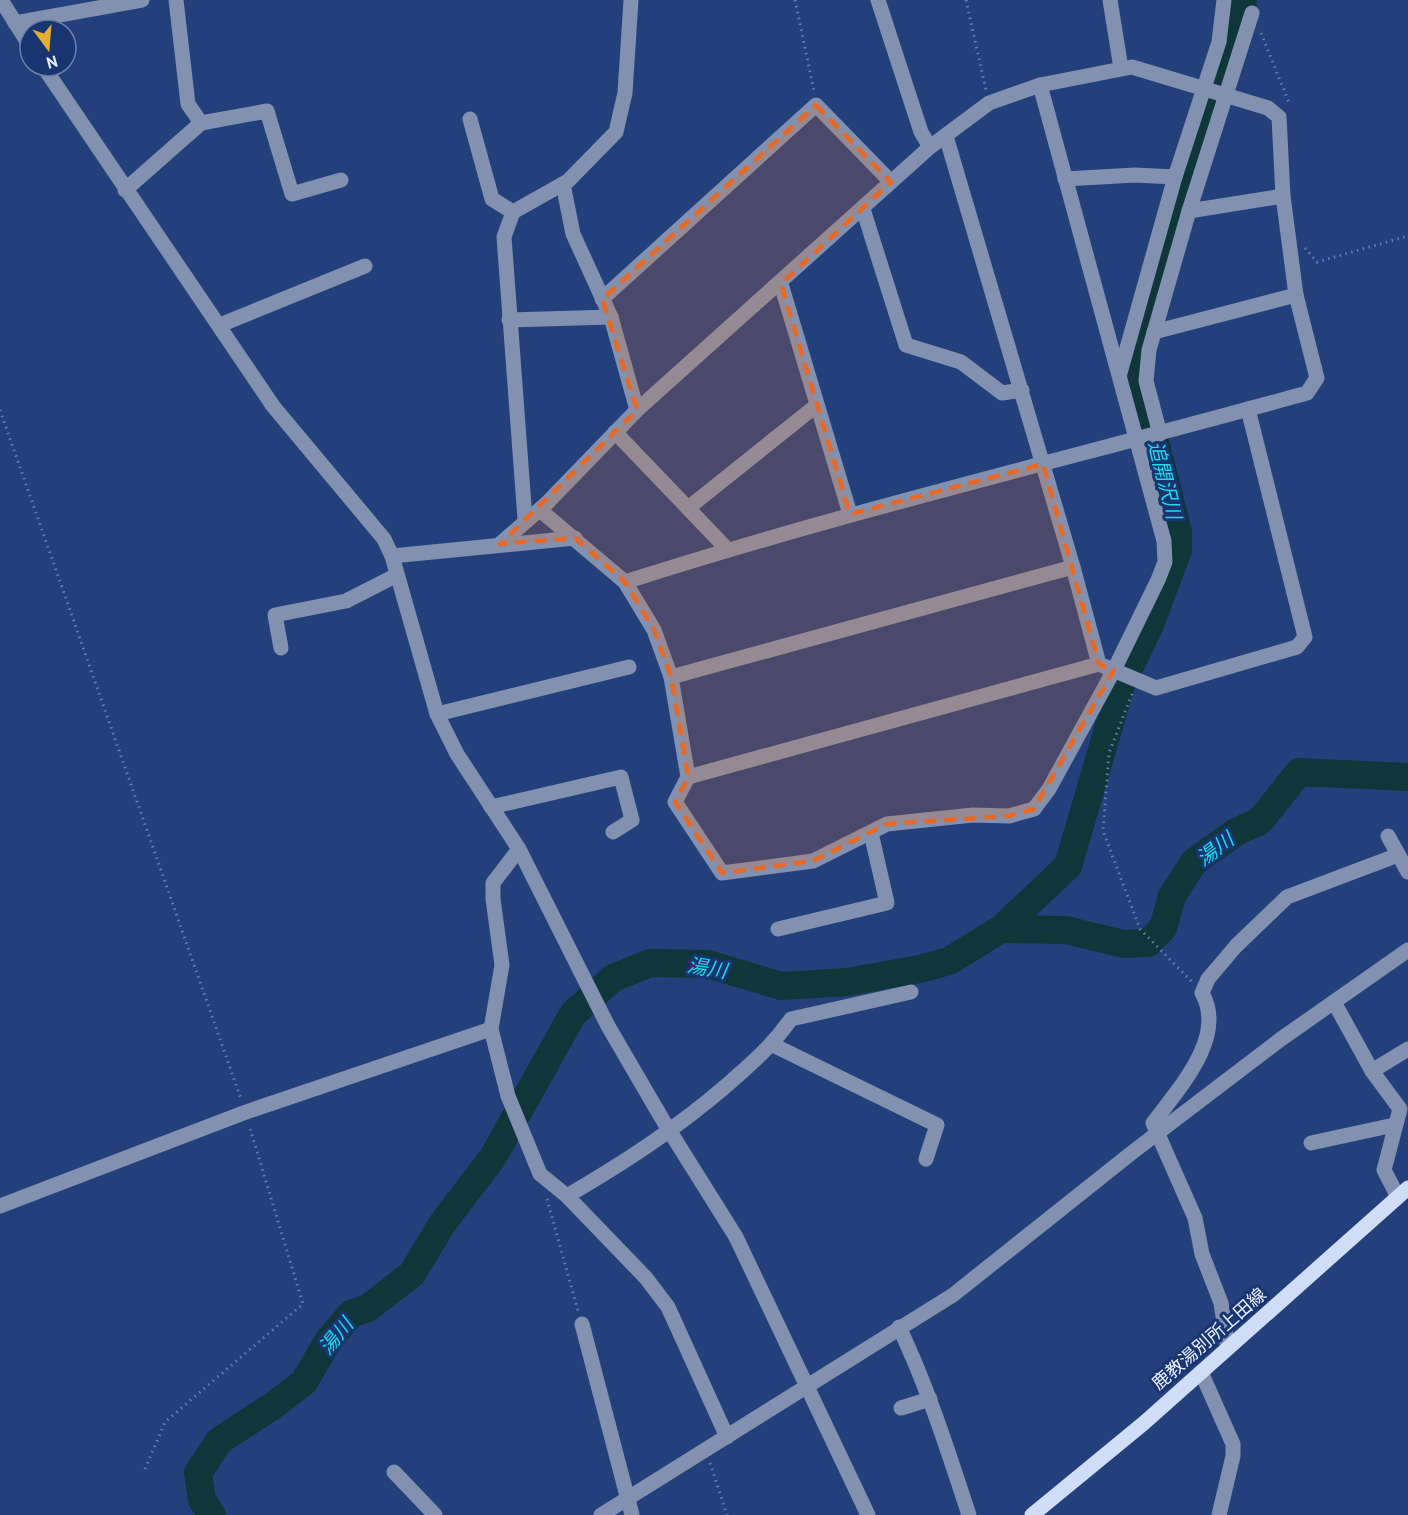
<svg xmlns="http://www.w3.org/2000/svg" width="1408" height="1515" viewBox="0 0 1408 1515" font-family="'PT Sans','Noto Sans JP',sans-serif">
<rect width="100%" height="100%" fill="#23407d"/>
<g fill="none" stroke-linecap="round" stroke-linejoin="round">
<g stroke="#0f3639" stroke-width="28">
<polyline points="1001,929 1066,930 1124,944 1148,943 1163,928 1172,896 1194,862 1236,832 1260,821 1299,772 1408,777"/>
<polyline points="212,1515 202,1500 198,1473 219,1441 274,1405 304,1382 328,1341 351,1314 368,1308 412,1274 442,1224 493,1157 573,1014 613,978 650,963 708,964 781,986 847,982 920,969 949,961 1001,929 1068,866 1121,685 1149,627 1178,550 1178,532 1153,433 1139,394 1136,365 1142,337 1236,38 1243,0"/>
</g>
<g stroke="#677daa" stroke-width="3" stroke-dasharray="1.5 4.5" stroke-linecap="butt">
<polyline points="795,0 814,91"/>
<polyline points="966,0 986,90"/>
<polyline points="1261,33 1290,105"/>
<polyline points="1305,248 1317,262 1408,236"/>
<polyline points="0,410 241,1099"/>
<polyline points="1132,694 1109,753 1103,831 1140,929 1192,982"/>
<polyline points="547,1199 578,1311"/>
<polyline points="710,1463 727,1515"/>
<polyline points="145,1469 165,1422 303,1304 249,1125"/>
</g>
<g stroke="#8191af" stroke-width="15">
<polyline points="1,0 30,46"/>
<polyline points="878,0 921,132 930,147"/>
<polyline points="1110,0 1121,68"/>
<polyline points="15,23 142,0"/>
<polyline points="43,66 273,406 384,539 392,556 437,714 457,754 519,849 608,1026 664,1122 736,1237 868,1515"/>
<polyline points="470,119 492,199 513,212"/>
<polyline points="201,123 267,111 292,194 341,180"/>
<polyline points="946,136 1073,567 1099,664 1156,688 1297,647 1305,637 1248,409"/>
<polyline points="1065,179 1135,175 1175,177"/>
<polyline points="563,184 573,234 611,317 637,410"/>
<polyline points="125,190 201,123 188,104 176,0"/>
<polyline points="863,209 906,345 961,362 1002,393 1022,390"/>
<polyline points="1189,211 1283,196"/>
<polyline points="781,284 850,514"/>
<polyline points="602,299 816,105 891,182"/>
<polyline points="509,320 611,317"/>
<polyline points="220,325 365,266"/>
<polyline points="1154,332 1296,295"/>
<polyline points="1120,373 1175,177 1219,42 1224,0"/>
<polyline points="615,432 727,549"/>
<polyline points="1160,434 1146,381 1149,350 1189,211 1252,13"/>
<polyline points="688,508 817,405"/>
<polyline points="540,510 625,582 654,630 671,677 688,777 675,802 722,873 813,861 887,824 973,815 1009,816 1034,809 1049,789 1114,670 1158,580 1165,562 1164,541 1040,85"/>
<polyline points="525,519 504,237 513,212 568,181 616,132 625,93 631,0"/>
<path d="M500,544L546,504L637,410L930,147L989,103L1040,85L1132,67L1268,108L1279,117L1283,196L1296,295L1317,378L1307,393C1080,456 850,510 625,582"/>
<polyline points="392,556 575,538"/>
<polyline points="281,648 275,615 346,601 397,575"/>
<polyline points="671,677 1073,567"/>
<polyline points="437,714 629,667"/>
<polyline points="688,777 1099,664"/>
<polyline points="491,807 621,777 632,820 613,832"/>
<polyline points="1388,836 1408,872"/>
<polyline points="519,849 493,883 493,899 502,965 491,1029 508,1096 540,1174 567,1196 646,1278 668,1307 727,1437"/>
<polyline points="778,929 887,903 871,833"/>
<polyline points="1334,1002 1372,1071 1400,1109 1384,1170 1398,1197"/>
<polyline points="773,1045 937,1125 926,1159"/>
<polyline points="1372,1071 1408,1049"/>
<polyline points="1311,1143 1394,1125"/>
<path d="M567,1196C625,1162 676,1129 727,1085C751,1064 773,1045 791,1019L911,992"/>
<polyline points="0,1206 246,1112 491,1029"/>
<polyline points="582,1324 632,1515"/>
<path d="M899,1327C928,1388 948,1451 969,1515"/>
<path d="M1228,1348L1221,1303L1202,1254L1195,1218L1153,1123C1179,1088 1227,1037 1202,993L1208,979L1236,946L1287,897L1398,855"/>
<polyline points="1201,1372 1233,1444 1233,1456 1219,1515"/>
<polyline points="901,1408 930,1399"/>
<polyline points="394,1472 435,1515"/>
<polyline points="601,1515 953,1295 1134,1151 1281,1039 1408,950"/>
</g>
<polyline stroke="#cfddf5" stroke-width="15" points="1032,1515 1144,1423 1408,1188"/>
</g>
<path fill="#e86824" fill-opacity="0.2" stroke="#e86824" stroke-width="4.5" stroke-dasharray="12 8" stroke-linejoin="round" d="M816,105L891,182L781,284L850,514L1043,464L1099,664L1114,670L1034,809L1009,816L887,824L813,861L722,873L675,802L688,777L671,677L654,630L625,582L575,538L500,544L637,410L602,299Z"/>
<g text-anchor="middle" stroke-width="6" stroke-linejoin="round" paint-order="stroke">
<g font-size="18" fill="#e8f0ff" stroke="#193571">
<text transform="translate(1209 1339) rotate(-41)" y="6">鹿教湯別所上田線</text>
</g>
<g font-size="20" font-style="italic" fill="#15deec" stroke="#193571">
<text transform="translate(1165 480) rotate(76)" y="7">追開沢川</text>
<text transform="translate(1215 849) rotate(-37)" y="7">湯川</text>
<text transform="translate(707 968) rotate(9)" y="7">湯川</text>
<text transform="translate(336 1336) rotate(-51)" y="7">湯川</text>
</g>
</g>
<g transform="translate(48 48) rotate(164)"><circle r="28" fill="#193571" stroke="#6c80aa" stroke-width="1.5"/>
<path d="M0-4.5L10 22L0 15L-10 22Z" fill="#e4ae35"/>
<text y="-9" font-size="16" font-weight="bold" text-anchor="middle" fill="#e8f0ff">N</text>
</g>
</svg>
